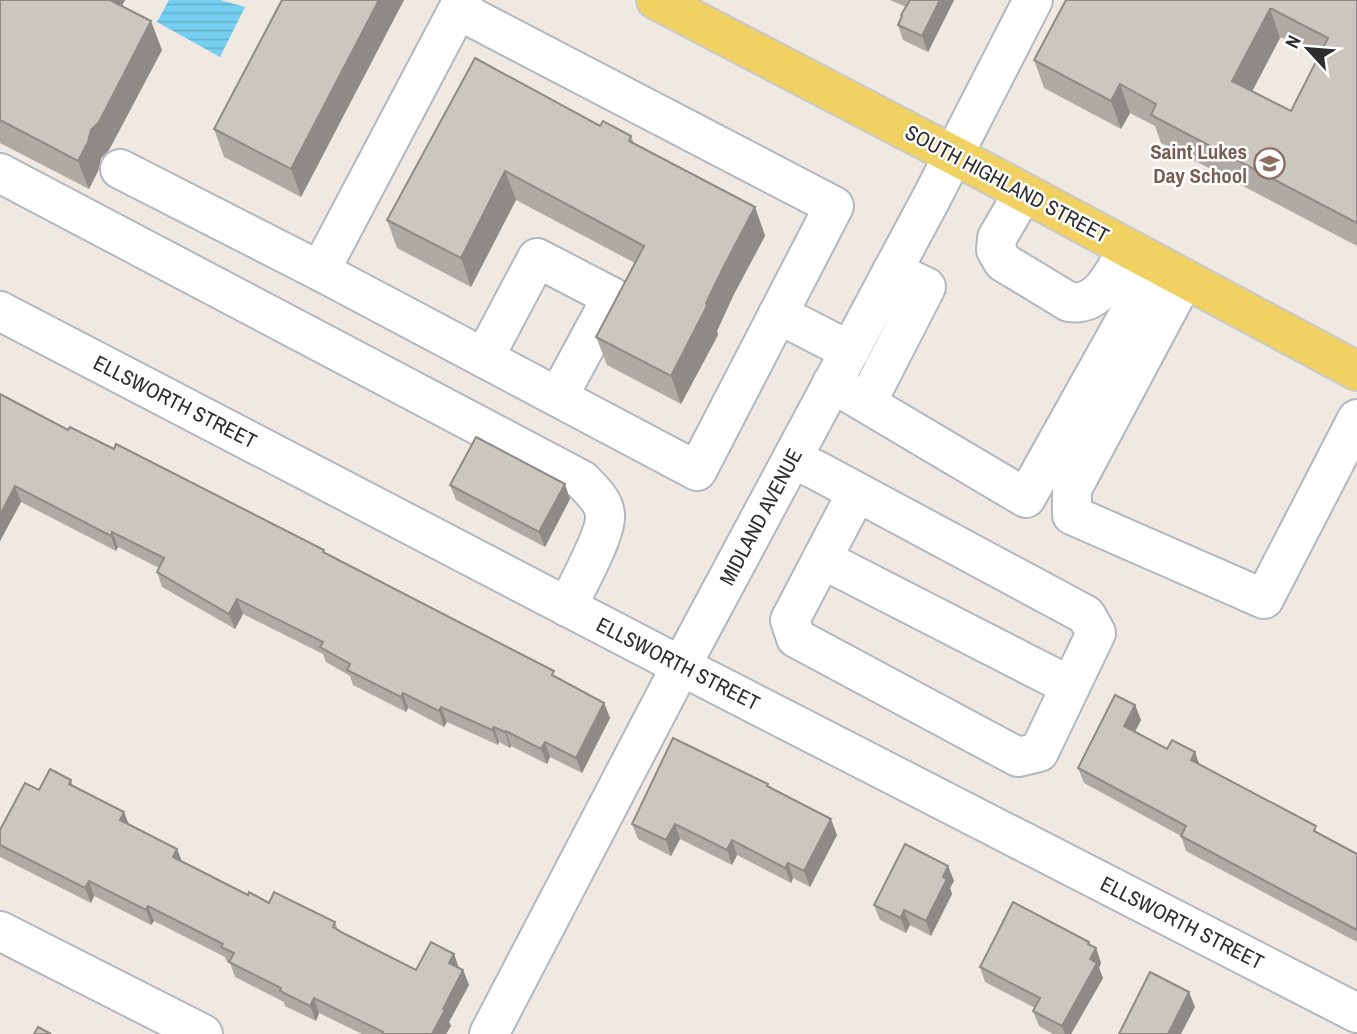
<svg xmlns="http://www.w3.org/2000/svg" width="1357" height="1034" viewBox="0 0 1357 1034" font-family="'Archivo Narrow',sans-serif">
<defs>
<pattern id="water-rules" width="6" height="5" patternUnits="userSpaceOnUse" patternTransform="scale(1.75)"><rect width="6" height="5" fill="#75cff0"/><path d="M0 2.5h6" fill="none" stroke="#66b2ce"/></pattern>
</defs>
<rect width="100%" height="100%" fill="#efe9e1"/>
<polygon fill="url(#water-rules)" points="169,0 220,0 245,7 220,57 157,22"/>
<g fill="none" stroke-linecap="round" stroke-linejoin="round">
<defs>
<g id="minor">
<polyline points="120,169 320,271 697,471 834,206 458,10"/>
<path d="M0,173L582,480C591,490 605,501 605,516C606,535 576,588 567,607"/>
<path d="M1023,193L997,238L996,250L1003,262L1069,302C1101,307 1113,272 1128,249"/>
<polyline points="320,271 463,0"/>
<polyline points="1184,279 1072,489 1072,515 1264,599 1357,419"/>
<polyline points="0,311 681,666 1357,1013"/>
<polyline points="778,314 850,351"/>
<polyline points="484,358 537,258 612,297 558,397"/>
<polyline points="832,383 1026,498 1135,303 1154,263"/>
<polyline points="867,402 926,287 892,271"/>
<polyline points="792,459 816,470 1086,615 1096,633 1039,752 1018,757 796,638 790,620 857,492"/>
<polyline points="822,559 1070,686"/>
<polyline points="0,931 203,1034"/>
<polyline points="489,1034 681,666 932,197 1033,0"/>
</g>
<polyline id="major" points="656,0 980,169 1357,371"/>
</defs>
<use href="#minor" stroke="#b4b7c1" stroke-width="42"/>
<use href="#major" stroke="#c9c9c9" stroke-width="42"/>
<use href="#minor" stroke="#fff" stroke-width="38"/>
<use href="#major" stroke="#f2d163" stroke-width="38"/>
</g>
<g fill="#afaba4" fill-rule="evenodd">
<polygon points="0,0 125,0 122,6 162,50 109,150 101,158 98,171 89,189 0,143"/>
<polygon points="282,0 404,0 301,197 224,157 214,129"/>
<polygon points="890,0 954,0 928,52 903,40 898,25 902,18 901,15 906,7"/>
<path d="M1066,0H1357V246L1161,143L1155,126L1130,113L1121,129L1044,88L1034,60ZM1280,38H1283L1319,56L1291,111L1252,91Z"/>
<polygon points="600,126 631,136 634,143 755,207 765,236 734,294 717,331 718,335 681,404 607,365 596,337 635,263 516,200 471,287 397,248 387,220"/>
<polygon points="0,394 68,430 325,553 604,703 610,718 582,773 550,757 547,764 511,746 510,748 499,742 498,745 447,722 444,727 408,708 406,712 353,685 350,676 326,662 323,654 243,614 235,629 162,587 157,572 159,568 118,547 116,551 21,502 0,541"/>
<polygon points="450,485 570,499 545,547 456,500"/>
<polygon points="1135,705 1141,720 1135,732 1167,749 1195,752 1199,764 1319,834 1357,854 1357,942 1186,851 1181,836 1084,783 1078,768"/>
<polygon points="71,780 73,786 128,823 177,849 182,862 248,895 269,903 335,922 338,930 345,934 416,970 454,954 459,968 463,970 469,985 449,1022 451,1026 446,1034 362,1034 319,1013 316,1021 285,1006 284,1002 235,977 230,963 227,962 225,957 154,921 151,925 94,896 91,903 0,857 0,830 39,790"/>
<polygon points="769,787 837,835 810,887 793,878 791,883 737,855 732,865 680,839 671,856 638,839 632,824"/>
<polygon points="948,866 954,881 950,888 952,894 931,936 910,925 906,933 880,920 874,905"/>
<polygon points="1090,945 1096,948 1101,963 1099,968 1103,978 1071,1034 1053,1034 1039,1026 1033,1011 1035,1008 985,982 980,967"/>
</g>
<g fill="#8e8b86">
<polygon points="103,0 125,0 112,24"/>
<polygon points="379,0 404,0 301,197 291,169"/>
<polygon points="940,0 954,0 928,52 922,36"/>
<polygon points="1270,9 1280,38 1243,109 1232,81"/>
<polygon points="151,21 162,50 109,150 101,158 98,171 89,189 78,161 91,130"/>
<polygon points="1120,84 1130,113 1121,129 1111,101"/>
<polygon points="505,171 516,200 471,287 461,258"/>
<polygon points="755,207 765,236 734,294 717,331 718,335 681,404 671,376 724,266"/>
<polygon points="565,484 570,499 545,547 539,532"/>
<polygon points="15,486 21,502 0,541 0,515"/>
<polygon points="112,532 118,547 116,551 111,536"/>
<polygon points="237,599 243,614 235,629 229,614"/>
<polygon points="403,693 408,708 406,712 401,697"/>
<polygon points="604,703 610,718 582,773 576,758"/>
<polygon points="1135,705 1141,720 1130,741 1124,726"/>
<polygon points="441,707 447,722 444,727 439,711"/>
<polygon points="494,727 499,742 498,745 492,730"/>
<polygon points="506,731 511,746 510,748 505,732"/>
<polygon points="545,742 550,757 547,764 541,749"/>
<polygon points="1195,752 1200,767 1191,760"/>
<polygon points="124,812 130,827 120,820"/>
<polygon points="831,819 837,835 810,887 804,871"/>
<polygon points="675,824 680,839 671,856 666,840"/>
<polygon points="732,840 737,855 732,865 727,850"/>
<polygon points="177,849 183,864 173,857"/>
<polygon points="788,863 793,878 791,883 785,868"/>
<polygon points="948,866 954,881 950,888 952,894 931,936 926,921"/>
<polygon points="89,881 94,896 91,903 85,888"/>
<polygon points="148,906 154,921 151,925 146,910"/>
<polygon points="904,910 910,925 906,933 901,918"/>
<polygon points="1089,942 1093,954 1096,948 1101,963 1099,968 1103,978 1071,1034 1065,1034 1062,1026 1090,959 1088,944"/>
<polygon points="454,954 459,969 449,963"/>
<polygon points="463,970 469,985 449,1022 451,1026 446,1034 432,1034 443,1009"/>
<polygon points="1189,992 1195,1007 1181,1034 1168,1034"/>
<polygon points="314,998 319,1013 316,1021 310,1006"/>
</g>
<g fill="#cbc7bf" stroke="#8e8b86" stroke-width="2" fill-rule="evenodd">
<polygon points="0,0 110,0 151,21 99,122 91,130 88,142 78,161 0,120"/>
<polygon points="282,0 379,0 291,169 214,129"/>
<polygon points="910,0 940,0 922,36 898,25 902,16 901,15"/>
<path d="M1066,0H1357V223L1151,115L1156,104L1120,84L1111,101L1034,60ZM1270,9H1272L1328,38L1291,111L1232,81Z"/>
<polygon points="475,58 600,126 603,121 631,136 629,141 755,207 724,266 706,303 707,306 671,376 596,337 644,246 505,171 461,258 387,220"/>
<polygon points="0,394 68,430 70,427 114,449 116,444 324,550 323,552 554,671 552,675 604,703 576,758 545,742 541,749 506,731 505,732 494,727 492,730 441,707 439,711 403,693 401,697 347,670 350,664 320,647 323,642 237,599 229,614 157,572 164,558 112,532 111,536 15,486 0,515"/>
<polygon points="476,437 565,484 539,532 450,485"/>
<polygon points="1115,695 1135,705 1124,726 1167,749 1172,740 1195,752 1191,760 1316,826 1314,831 1357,854 1357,930 1181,836 1186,826 1078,768"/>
<polygon points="673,738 768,784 767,786 831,819 804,871 788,863 785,868 732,840 727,850 675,824 666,840 632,824"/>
<polygon points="50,769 71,780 69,784 124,812 120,820 177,849 173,857 248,895 249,892 269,903 274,892 335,922 333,927 345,934 416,970 431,942 454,954 449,963 463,970 443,1009 445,1010 432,1034 382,1034 383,1032 314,998 310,1006 280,991 281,988 229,962 234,953 221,947 223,944 148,906 146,910 89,881 85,888 0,845 0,830 25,783 39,790"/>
<polygon points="905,844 948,866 943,877 947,879 926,921 904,910 901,918 874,905"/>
<polygon points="1013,902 1089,942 1088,944 1096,948 1090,959 1097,963 1062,1026 1033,1011 1040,998 980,967"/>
<polygon points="1150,972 1189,992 1168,1034 1119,1034"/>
<polygon points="38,1027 51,1034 34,1034"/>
</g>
<defs>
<symbol id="school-ring" viewBox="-11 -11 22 22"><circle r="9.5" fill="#fff" stroke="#8d6e63" stroke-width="1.5"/><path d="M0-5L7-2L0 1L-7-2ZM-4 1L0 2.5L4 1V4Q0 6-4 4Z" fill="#8d6e63"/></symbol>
</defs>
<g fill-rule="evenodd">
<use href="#school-ring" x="1252" y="146" width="35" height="35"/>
</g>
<g text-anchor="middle" stroke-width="5" stroke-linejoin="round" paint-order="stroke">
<g font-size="21" font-weight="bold" fill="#785e54" stroke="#fff" text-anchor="end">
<text x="1247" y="159">Saint Lukes<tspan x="1247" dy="24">Day School</tspan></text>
</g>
<g font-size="21" fill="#2e2e2e" stroke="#fff">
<text transform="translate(1007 184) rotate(28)" y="7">SOUTH HIGHLAND STREET</text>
<text transform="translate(175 402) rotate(27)" y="7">ELLSWORTH STREET</text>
<text transform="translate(761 517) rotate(-62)" y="7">MIDLAND AVENUE</text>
<text transform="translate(678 664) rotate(27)" y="7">ELLSWORTH STREET</text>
<text transform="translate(1182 923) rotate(27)" y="7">ELLSWORTH STREET</text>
</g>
</g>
<g transform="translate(1308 49) rotate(296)" stroke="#ffffff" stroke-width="5" paint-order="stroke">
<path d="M0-5L12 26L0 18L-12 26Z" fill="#2e2e2e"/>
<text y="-10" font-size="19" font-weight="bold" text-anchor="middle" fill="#2e2e2e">N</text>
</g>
</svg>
